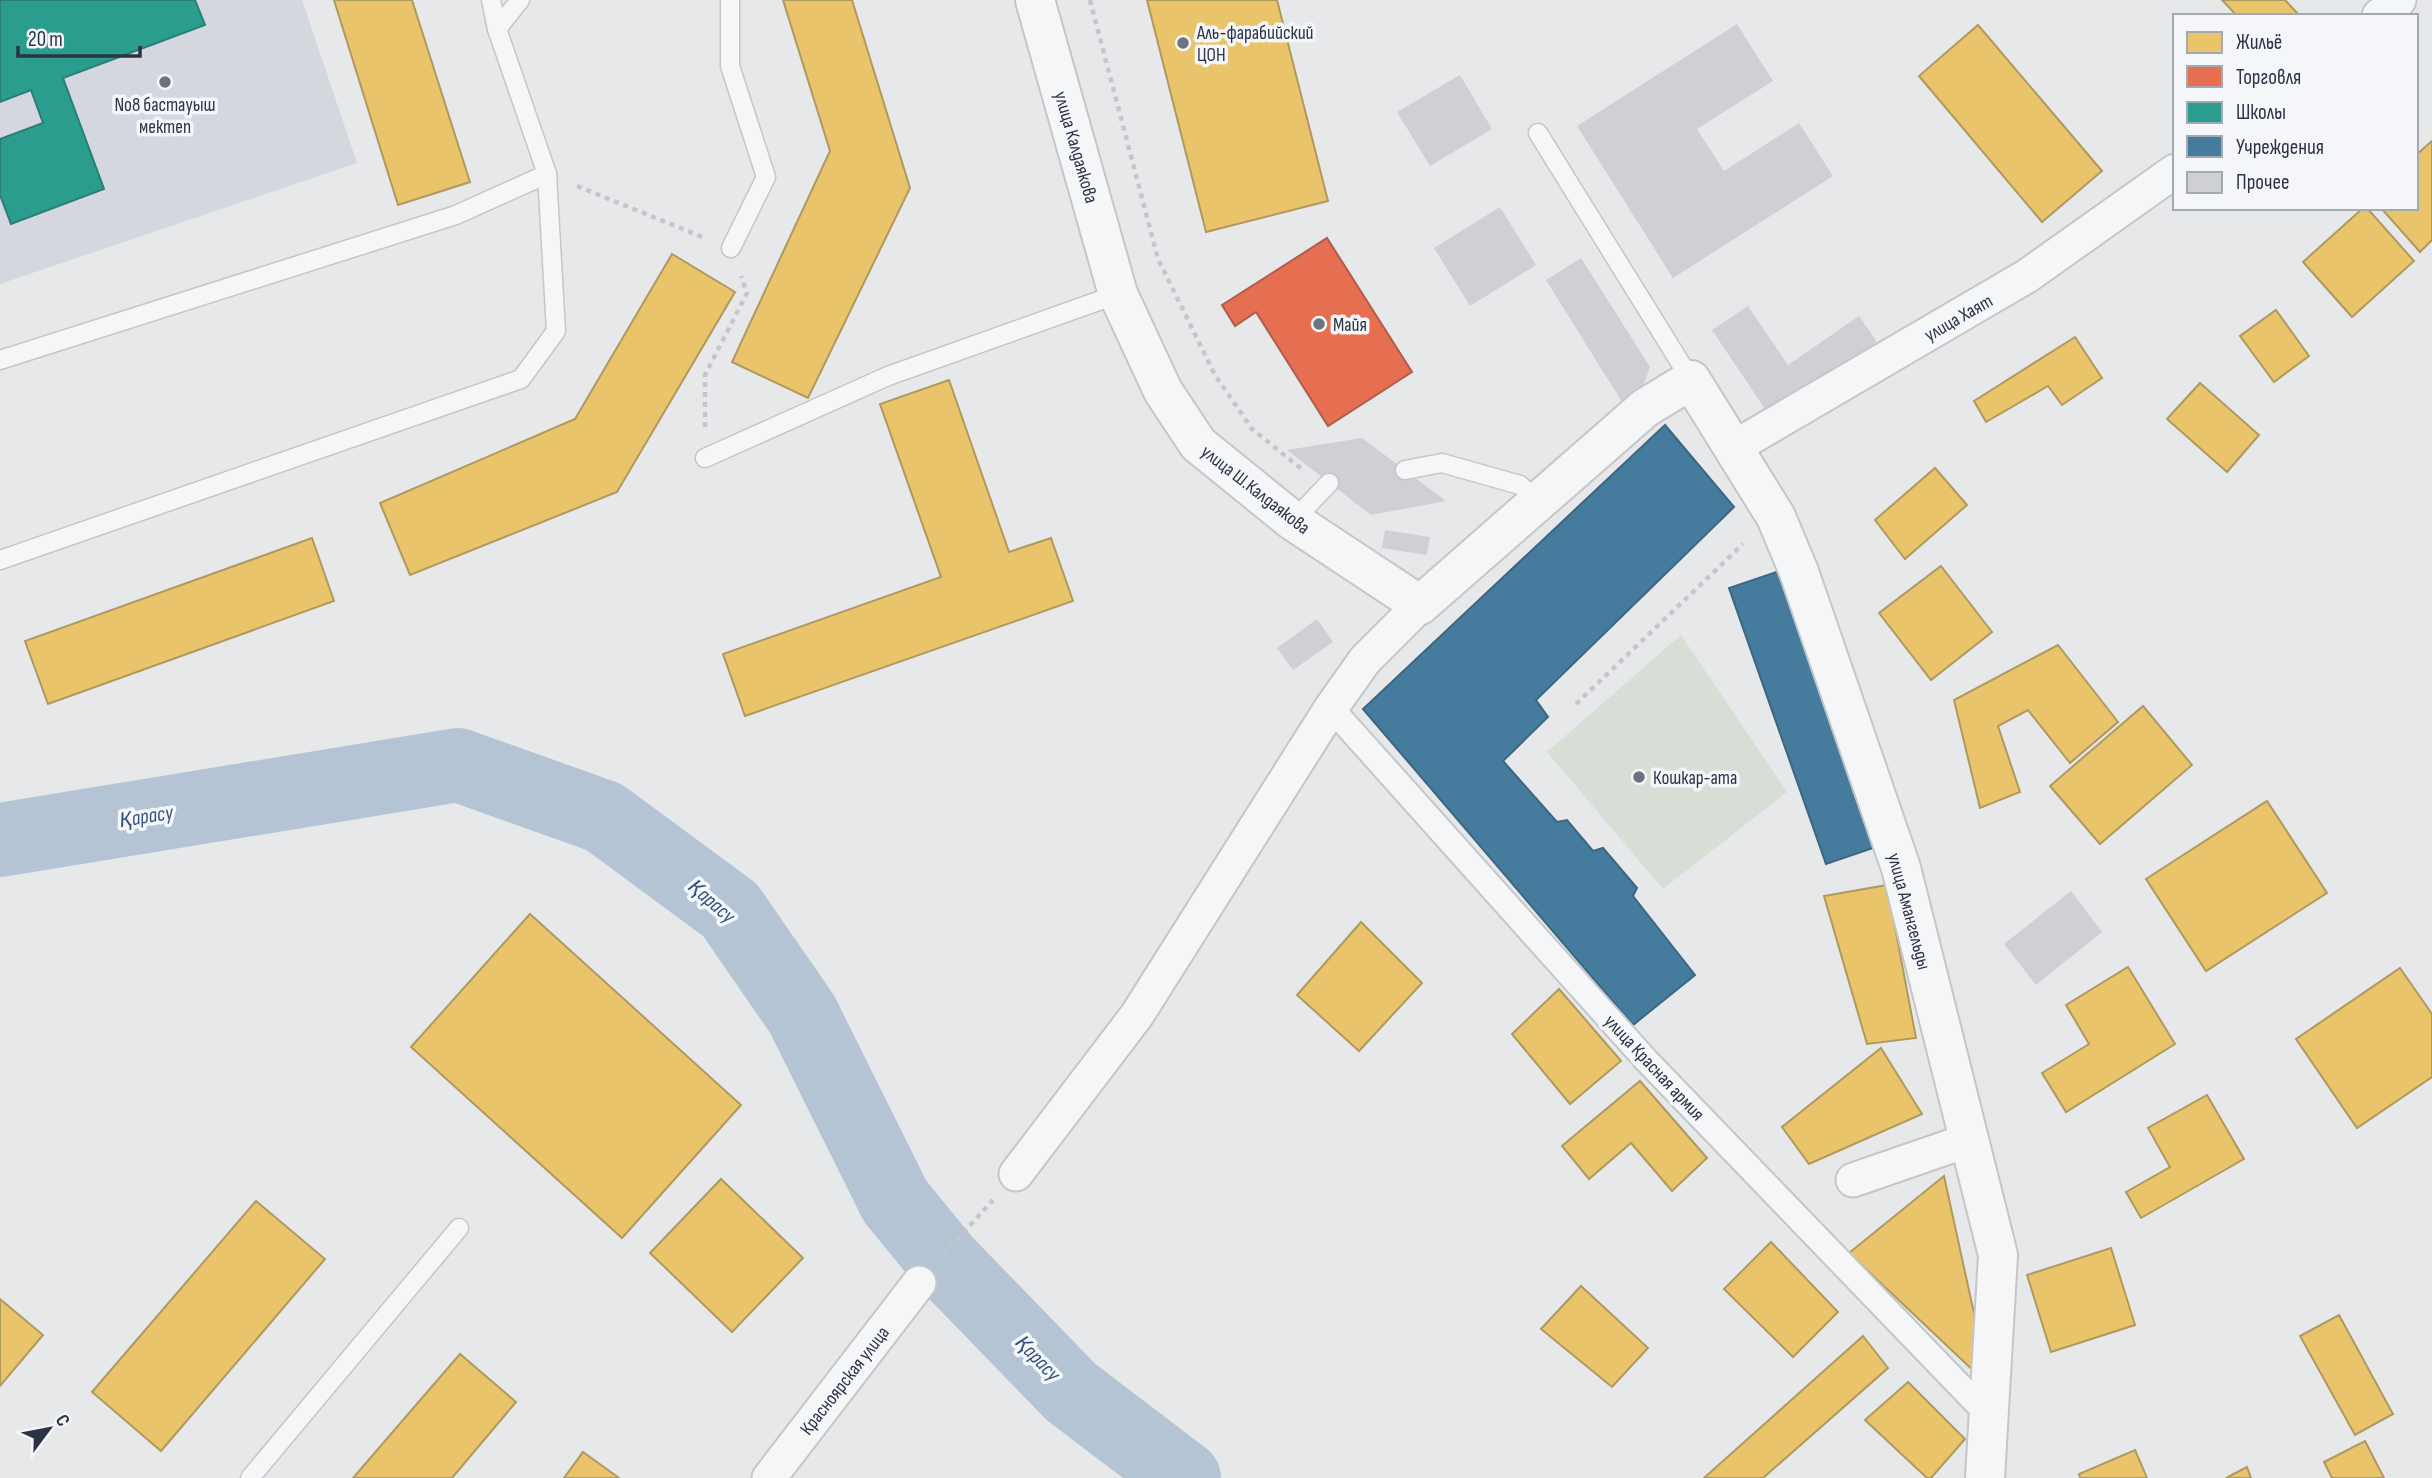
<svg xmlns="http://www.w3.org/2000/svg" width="2432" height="1478" viewBox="0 0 2432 1478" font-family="'Sofia Sans Condensed',sans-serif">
<rect width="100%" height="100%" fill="#e6e8ea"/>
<polygon fill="#d4d7dd" points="0,0 302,0 357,163 0,284"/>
<polygon fill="#d6ded6" points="1681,635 1787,792 1663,889 1547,752"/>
<g fill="#e9c46a" stroke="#b0995f" stroke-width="2">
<polygon points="334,0 412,0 470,182 398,205"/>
<polygon points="783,0 852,0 910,188 808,398 732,362 830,151"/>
<polygon points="1147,0 1277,0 1328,201 1206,232"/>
<polygon points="2222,0 2285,0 2300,16 2237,16"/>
<polygon points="1978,25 2102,171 2042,222 1919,76"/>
<polygon points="2432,141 2432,240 2420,252 2381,208 2416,208 2416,155"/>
<polygon points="2363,208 2367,208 2414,261 2352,317 2303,262"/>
<polygon points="672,254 735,292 617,492 410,575 380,503 575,419"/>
<polygon points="2276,310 2309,356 2274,382 2240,336"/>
<polygon points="2075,337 2102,378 2062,405 2048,386 1986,422 1974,401"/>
<polygon points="949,380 1009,552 1051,538 1073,601 745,716 723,654 941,577 880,404"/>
<polygon points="2200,383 2259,435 2227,472 2167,419"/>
<polygon points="1935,468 1967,505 1905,559 1875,520"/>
<polygon points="312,538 334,601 48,704 25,641"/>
<polygon points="1941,566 1992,632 1931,680 1879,613"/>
<polygon points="2058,645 2118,722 2070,763 2028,710 1998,726 2020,792 1980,808 1954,700"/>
<polygon points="2143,706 2192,765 2100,844 2050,786"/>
<polygon points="2267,801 2327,893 2206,971 2146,879"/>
<polygon points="1887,885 1916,1038 1867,1044 1824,896"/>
<polygon points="530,914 741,1105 622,1238 411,1047"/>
<polygon points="1361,922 1422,983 1359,1051 1297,995"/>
<polygon points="2128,967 2175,1044 2066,1112 2042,1073 2089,1044 2066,1005"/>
<polygon points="2400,968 2432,1014 2432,1077 2357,1128 2296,1039"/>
<polygon points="1559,989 1621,1061 1570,1104 1512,1034"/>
<polygon points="1881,1048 1922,1114 1809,1164 1782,1127"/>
<polygon points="1640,1081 1707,1158 1672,1191 1631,1143 1589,1179 1562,1146"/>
<polygon points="2207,1095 2244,1159 2141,1218 2126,1192 2170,1167 2148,1128"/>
<polygon points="1944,1176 1975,1318 1980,1377 1849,1253"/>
<polygon points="721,1179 803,1258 732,1332 650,1253"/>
<polygon points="256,1201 325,1259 161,1451 92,1392"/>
<polygon points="1771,1242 1838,1312 1793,1357 1724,1289"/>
<polygon points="2111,1248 2135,1325 2051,1352 2027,1275"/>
<polygon points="1581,1286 1648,1348 1612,1387 1541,1329"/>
<polygon points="0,1299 43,1335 0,1386"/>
<polygon points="2339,1315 2393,1414 2355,1435 2300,1336"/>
<polygon points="1863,1336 1888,1368 1763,1478 1704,1478"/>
<polygon points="460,1354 516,1402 452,1478 353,1478"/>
<polygon points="1908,1382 1965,1439 1931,1478 1927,1478 1865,1420"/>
<polygon points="2365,1441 2384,1478 2332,1478 2324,1462"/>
<polygon points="2135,1450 2147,1478 2080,1478 2079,1474"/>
<polygon points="583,1452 619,1478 564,1478"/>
<polygon points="2247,1467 2251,1478 2226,1478"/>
</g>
<polygon fill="#e76f51" stroke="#af5d4d" stroke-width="2" points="1327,238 1412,372 1328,426 1256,312 1235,326 1222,305"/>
<polygon fill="#2a9d8f" stroke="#2a7e79" stroke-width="2" points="0,0 195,0 205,25 63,78 104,189 11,224 0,195 0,139 43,123 31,90 0,102"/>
<g fill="#457b9d" stroke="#3d6683" stroke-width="2">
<polygon points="1665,425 1734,507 1536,700 1548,717 1503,761 1557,822 1567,820 1593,851 1603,848 1637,888 1633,896 1695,975 1633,1025 1363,709"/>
<polygon points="1785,569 1882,845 1826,864 1729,588"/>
</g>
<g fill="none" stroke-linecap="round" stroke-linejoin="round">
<polyline stroke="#b4c4d5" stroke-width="74" points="0,840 458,765 604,817 730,910 802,1014 895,1201 944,1261 1071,1392 1184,1478"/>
</g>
<g fill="#ced0d3">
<polygon points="1737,24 1773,81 1697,129 1724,171 1799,123 1833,176 1673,278 1577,126"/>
<polygon points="1460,75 1492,129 1430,166 1397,112"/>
<polygon points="1500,207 1536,265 1470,306 1434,248"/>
<polygon points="1581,258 1650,367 1636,405 1627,410 1546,280"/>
<polygon points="1748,306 1788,365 1859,316 1877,342 1769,415 1712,330"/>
<polygon points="1362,438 1446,501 1371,515 1287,450"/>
<polygon points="1385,530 1430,537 1427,555 1382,548"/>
<polygon points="1317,619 1333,642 1293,670 1277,648"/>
<polygon points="2071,891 2102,932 2036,985 2004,944"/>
</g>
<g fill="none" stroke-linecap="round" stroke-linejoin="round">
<defs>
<g id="service">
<polyline points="730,0 730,66 766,177 731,248"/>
<polyline points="497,29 520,0"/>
<polyline points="1538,133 1691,380"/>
<polyline points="0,360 456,215 547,174"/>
<polyline points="705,458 888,376 1118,294"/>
<polyline points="1405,470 1442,463 1520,485 1536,500"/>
<polyline points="1293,521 1329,483"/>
<polyline points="0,560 521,379 556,331 547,174 497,29 491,0"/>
<polyline points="250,1478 459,1228"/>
</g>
<polyline id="pedestrian" points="1331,708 1646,1060 1990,1417"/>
<g id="minor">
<polyline points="2379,16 2399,0"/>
<polyline points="1733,448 2027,276 2175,171"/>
<polyline points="1016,1174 1137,1015 1331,708 1365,660 1420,605"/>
<polyline points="1853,1180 1969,1140"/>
<polyline points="769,1478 919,1283"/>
</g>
<polyline id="tertiary" points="1035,0 1118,294 1163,391 1198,444 1293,521 1420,605 1645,408 1691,380 1776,517 1799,572 1901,868 1998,1255 1985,1478"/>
</defs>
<use href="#service" stroke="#c4c6c8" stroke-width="21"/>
<use href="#pedestrian" stroke="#c4c6c8" stroke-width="28"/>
<use href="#minor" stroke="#c4c6c8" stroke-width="37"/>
<use href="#tertiary" stroke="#c4c6c8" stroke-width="42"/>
<g stroke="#c5c6ca" stroke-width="4.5" stroke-dasharray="5 5" stroke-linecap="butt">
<polyline points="1090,0 1158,259 1215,375 1252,429 1303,470"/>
<polyline points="577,186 705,238"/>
<polyline points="705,427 705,375 747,293 741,276"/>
<polyline points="1576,704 1743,544"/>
<polyline points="943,1255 993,1200"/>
</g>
<use href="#service" stroke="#f5f6f7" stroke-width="18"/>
<use href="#pedestrian" stroke="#f5f6f7" stroke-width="24"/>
<use href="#minor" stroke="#f5f6f7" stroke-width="33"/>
<use href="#tertiary" stroke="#f5f6f7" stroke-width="38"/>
</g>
<g fill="#6c737f" stroke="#f4f6f9" stroke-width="2.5">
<circle cx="1183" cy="43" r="7"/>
<circle cx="165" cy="82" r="7"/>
<circle cx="1319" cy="324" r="7"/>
<circle cx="1639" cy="777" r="7"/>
</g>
<g text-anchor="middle" stroke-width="7" stroke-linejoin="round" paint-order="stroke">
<g font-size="19" fill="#2b3445" stroke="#f4f6f9" text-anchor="start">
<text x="1197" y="39">Аль-фарабийский<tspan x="1197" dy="22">ЦОН</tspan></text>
<text x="165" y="111" text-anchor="middle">No8 бастауыш<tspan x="165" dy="22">мектеп</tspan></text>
<text x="1333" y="331">Майя</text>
<text x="1653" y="784">Кошкар-ата</text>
</g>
<g font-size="19" fill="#2b3445" stroke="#f4f6f9">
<text transform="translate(1077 147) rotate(74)" y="7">улица Калдаякова</text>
<text transform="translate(1958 317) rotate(-30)" y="7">улица Хаят</text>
<text transform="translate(1256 489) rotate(38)" y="7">улица Ш.Калдаякова</text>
<text transform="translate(1910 911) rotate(75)" y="7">улица Амангельды</text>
<text transform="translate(1655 1067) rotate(47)" y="7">улица Красная армия</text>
<text transform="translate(844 1380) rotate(-52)" y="7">Красноярская улица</text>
</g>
<g font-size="21" font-style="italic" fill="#34527a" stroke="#f4f6f9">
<text transform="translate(146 816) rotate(-9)" y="7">Қарасу</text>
<text transform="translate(712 901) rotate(41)" y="7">Қарасу</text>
<text transform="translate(1038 1358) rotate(46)" y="7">Қарасу</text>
</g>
</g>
<rect x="2173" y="14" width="245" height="196" fill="#f4f6f9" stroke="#a4a8b1" stroke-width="2"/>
<rect x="2187" y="32" width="35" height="21" fill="#e9c46a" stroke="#a4a8b1" stroke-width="2"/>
<text x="2236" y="49" font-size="21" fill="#2b3445">Жильё</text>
<rect x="2187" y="66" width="35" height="21" fill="#e76f51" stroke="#a4a8b1" stroke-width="2"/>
<text x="2236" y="84" font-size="21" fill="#2b3445">Торговля</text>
<rect x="2187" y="102" width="35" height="21" fill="#2a9d8f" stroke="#a4a8b1" stroke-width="2"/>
<text x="2236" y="119" font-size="21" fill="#2b3445">Школы</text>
<rect x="2187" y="136" width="35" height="21" fill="#457b9d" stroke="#a4a8b1" stroke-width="2"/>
<text x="2236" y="154" font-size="21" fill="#2b3445">Учреждения</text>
<rect x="2187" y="172" width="35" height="21" fill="#ced0d3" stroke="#a4a8b1" stroke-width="2"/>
<text x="2236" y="189" font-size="21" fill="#2b3445">Прочее</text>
<g transform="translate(49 1429) rotate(58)" stroke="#f4f6f9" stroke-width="5" paint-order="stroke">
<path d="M0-5L12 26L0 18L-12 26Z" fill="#2b3445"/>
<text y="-10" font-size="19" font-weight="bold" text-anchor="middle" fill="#2b3445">С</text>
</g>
<path d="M18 46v10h122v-10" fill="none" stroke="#2b3445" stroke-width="3.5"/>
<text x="28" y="46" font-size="21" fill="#2b3445" stroke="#f4f6f9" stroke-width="5" paint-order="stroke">20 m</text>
</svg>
